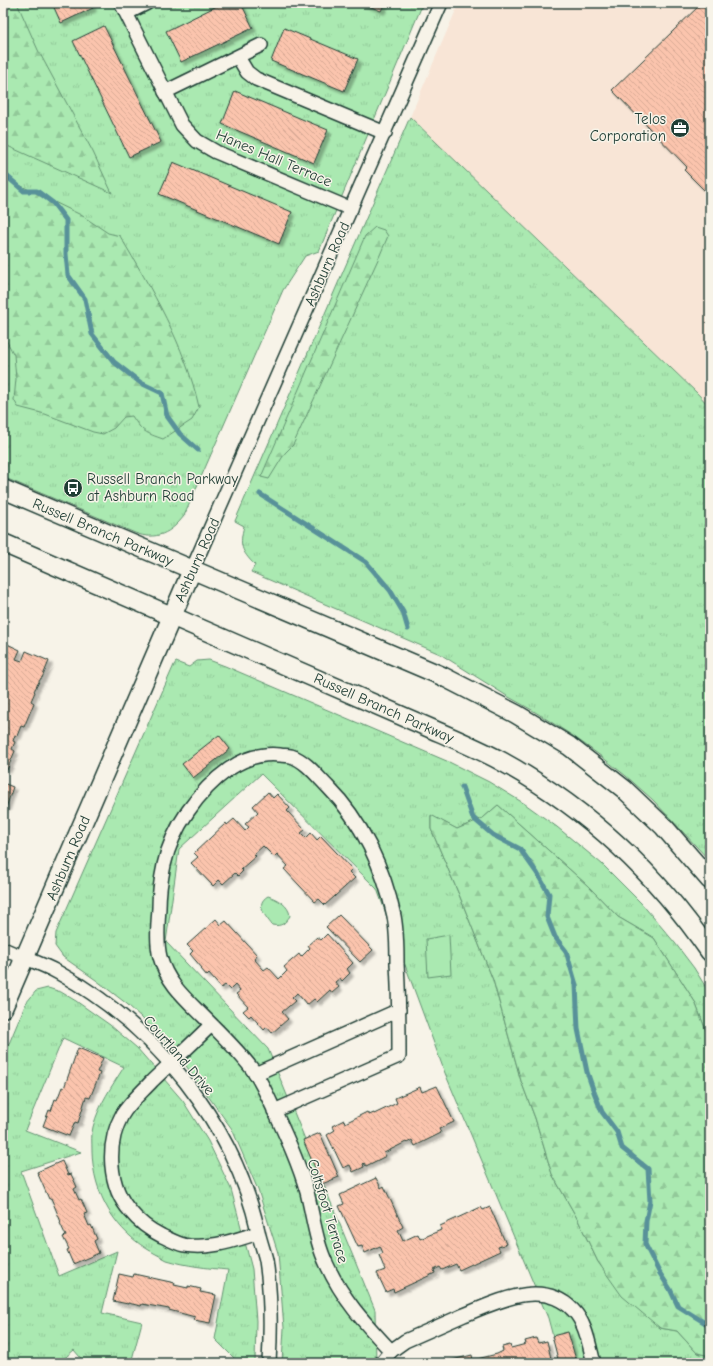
<svg xmlns="http://www.w3.org/2000/svg" width="713" height="1366" viewBox="0 0 713 1366" font-family="'Comic Neue',sans-serif">
<defs>
<pattern id="grass-tufts" width="24" height="20" patternUnits="userSpaceOnUse"><rect width="24" height="20" fill="#aae9b1"/><path d="M3 7l-1-3M5 7V3M7 7l1-3M15 17l-1-3M17 17v-4M19 17l1-3" fill="none" stroke="#92c999"/></pattern>
<pattern id="forest-firs" width="22" height="20" patternUnits="userSpaceOnUse"><rect width="22" height="20" fill="#aae9b1"/><path d="M5 1l3.5 6h-7zM16 11l3.5 6h-7z" fill="#92c999"/></pattern>
<pattern id="building-back-hatch" width="6" height="6" patternUnits="userSpaceOnUse"><rect width="6" height="6" fill="#fbc4ad"/><path d="M-1 5l2 2M0 0l6 6M5-1l2 2" fill="none" stroke="#d7a995"/></pattern>
<filter id="shadow"><feDropShadow dx="3.5" dy="3.5" stdDeviation="1" flood-color="#0004"/></filter>
</defs>
<rect width="100%" height="100%" fill="#f7f3e8"/>
<filter id="ink" filterUnits="userSpaceOnUse"><feTurbulence type="fractalNoise" baseFrequency=".025" numOctaves="2"/><feDisplacementMap in="SourceGraphic" scale="8" xChannelSelector="R" yChannelSelector="G"/><feConvolveMatrix kernelMatrix="1 2 1 2 8 2 1 2 1" color-interpolation-filters="sRGB"/></filter>
<g filter="url(#ink)">
<polygon fill="#f8e5d6" points="459,3 710,3 710,407 697,393 410,117"/>
<g fill="url(#grass-tufts)" stroke="#649372">
<path d="M3,3H423L319,251L305,256L283,290L184,516C171,533 156,541 135,533L3,477Z"/>
<path d="M410,117L697,393L710,407V861L653,800L626,776L602,757L573,736L532,710L507,696L440,654L251,572L255,565C241,551 239,545 244,526L235,521Z"/>
<polygon points="209,660 225,666 449,762 489,782 525,804 557,827 602,864 641,903 675,943 694,968 710,994 710,1041 695,1002 654,938 618,917 588,886 498,805 483,818 457,829 431,816 431,829 460,897 493,980 521,1081 535,1118 552,1174 578,1220 598,1262 660,1328 677,1331 697,1353 710,1356 710,1363 560,1363 548,1318 445,1073 377,889 261,774 179,849 166,942 268,1049 375,1310 376,1363 282,1363 284,1328 278,1253 258,1190 232,1129 184,1063 159,1034 127,1004 96,980 63,957 55,946 56,933 174,665 176,662 189,667 197,661"/>
<path d="M48,988L61,992L76,1001L110,1025L137,1048L183,1101L208,1141L231,1189L252,1269L256,1321L255,1363H236L237,1361L215,1339L228,1270C207,1268 187,1266 167,1260C163,1258 158,1255 154,1253C115,1232 93,1194 92,1151C92,1143 91,1134 93,1127C99,1104 112,1086 124,1067L63,1038L25,1130L81,1152L21,1171L59,1276L117,1251L102,1313L142,1322L131,1363H85L74,1350L59,1363H3V1058L26,1003L36,991Z"/>
</g>
<g fill="url(#forest-firs)" stroke="#649372">
<polygon points="3,3 17,3 38,50 93,152 112,193 3,144"/>
<path d="M3,177L81,215L108,233L120,236C152,290 185,345 199,407L192,420L163,439C146,433 142,432 132,416L124,417L114,428L103,434L93,432L45,414L18,407L14,400L16,379L14,355L3,334Z"/>
<polygon points="375,227 384,230 388,236 380,255 293,445 285,453 269,479 261,477 365,236"/>
<polygon points="498,805 588,886 618,917 654,938 695,1002 710,1041 710,1356 697,1353 677,1331 660,1328 622,1296 598,1262 578,1220 552,1174 535,1118 521,1081 493,980 460,897 431,829 431,815 457,829 483,818"/>
</g>
<g fill="#aae9b1" stroke="#649372">
<path d="M268,896C277,899 289,905 290,916C285,923 282,927 272,925C266,917 254,904 268,896Z"/>
<polygon points="449,935 451,974 428,977 426,939"/>
</g>
<g fill="none" stroke-linecap="round" stroke-linejoin="round">
<g stroke="#589199" stroke-width="5">
<polyline points="3,173 24,191 37,191 53,203 66,220 66,254 68,275 85,299 92,334 114,362 141,383 162,393 167,416 180,434 198,450"/>
<polyline points="260,494 366,562 390,590 403,612 408,629"/>
<polyline points="462,787 473,818 493,835 520,849 537,873 549,894 547,917 555,937 566,951 576,985 578,1029 587,1072 594,1092 602,1112 617,1132 622,1148 648,1169 650,1201 646,1221 645,1244 659,1272 670,1289 678,1306 710,1326"/>
</g>
</g>
<g fill="url(#building-back-hatch)" stroke="#1f3d34" filter="url(#shadow)">
<polygon points="52,3 91,3 93,8 61,23"/>
<polygon points="223,3 241,3 253,28 181,62 166,31"/>
<polygon points="361,3 385,3 381,11"/>
<polygon points="702,3 710,3 710,196 684,170 687,167 612,90"/>
<polygon points="104,26 161,142 129,157 73,41"/>
<polygon points="284,28 358,59 344,91 271,61"/>
<polygon points="235,91 328,130 314,163 222,124"/>
<polygon points="173,162 292,212 279,244 159,194"/>
<polygon points="3,642 20,650 16,659 22,661 26,651 49,661 42,678 41,678 34,691 35,692 31,701 34,703 24,727 21,726 17,736 15,735 13,741 15,742 12,749 15,751 7,770 3,768 3,706 6,698 3,697"/>
<polygon points="219,735 230,749 193,778 182,764"/>
<polygon points="3,783 13,787 6,808 3,806"/>
<polygon points="268,792 273,798 277,794 290,808 287,811 305,830 301,833 306,838 311,833 317,840 321,836 352,869 349,872 355,878 325,905 319,899 315,902 284,869 288,866 277,854 274,857 263,846 254,854 256,856 241,869 243,871 238,876 235,873 223,884 219,880 213,886 191,863 198,857 194,853 226,823 227,825 234,819 245,831 249,827 245,824 258,812 253,806"/>
<polygon points="339,915 373,950 360,962 326,927"/>
<polygon points="216,919 221,925 226,921 257,955 254,959 264,970 268,967 279,979 287,971 284,967 299,954 301,957 310,948 308,945 317,937 321,940 327,934 353,963 347,969 350,973 342,981 340,978 335,982 339,987 332,993 330,990 317,1002 314,999 307,1005 297,993 292,998 295,1001 282,1012 288,1019 272,1033 267,1027 264,1030 251,1015 249,1017 243,1011 248,1007 236,994 240,991 235,985 230,990 225,985 221,988 209,974 207,976 201,969 202,968 190,954 193,951 187,945"/>
<polygon points="78,1048 103,1058 97,1072 100,1073 90,1098 86,1097 78,1123 75,1122 69,1136 43,1126 49,1110 51,1111 55,1099 57,1100 62,1087 64,1088"/>
<polygon points="437,1086 454,1122 439,1129 441,1133 415,1146 412,1140 407,1143 406,1142 384,1153 386,1156 366,1166 364,1163 363,1164 364,1167 353,1172 350,1165 343,1168 327,1135 335,1130 332,1126 344,1120 345,1123 367,1112 369,1115 374,1113 374,1114 397,1103 395,1098 420,1087 422,1092"/>
<polygon points="320,1133 339,1177 322,1184 303,1140"/>
<polygon points="62,1161 68,1175 71,1174 77,1187 74,1189 79,1200 81,1199 87,1213 84,1214 89,1226 91,1225 97,1239 94,1241 99,1253 73,1264 67,1250 69,1249 63,1237 66,1236 60,1223 61,1222 51,1198 49,1199 37,1172"/>
<polygon points="376,1178 381,1188 384,1186 403,1227 398,1230 403,1241 418,1234 420,1239 441,1230 440,1226 481,1207 483,1210 490,1207 506,1244 498,1247 500,1251 459,1270 456,1264 442,1270 440,1267 434,1270 435,1273 394,1292 393,1289 386,1292 377,1273 385,1270 379,1255 383,1253 380,1246 365,1253 362,1246 358,1247 339,1206 344,1204 340,1195"/>
<polygon points="119,1274 133,1277 134,1274 175,1283 174,1285 188,1288 188,1286 201,1289 200,1292 216,1295 210,1323 194,1320 195,1317 169,1310 169,1309 142,1304 141,1306 128,1303 128,1304 113,1301"/>
<polygon points="568,1332 577,1363 559,1363 552,1336"/>
<polygon points="536,1338 538,1343 547,1341 552,1363 444,1363 444,1362 472,1355 473,1360 497,1354 503,1351 502,1347 510,1345 511,1348 526,1344 525,1341"/>
<polygon points="139,1358 154,1362 153,1363 138,1363"/>
</g>
<g fill="none" stroke-linecap="round" stroke-linejoin="round">
<defs>
<g id="street">
<polyline points="121,3 182,125 197,141 216,152 351,209"/>
<polyline points="127,13 147,3"/>
<polyline points="238,57 247,72 256,79 385,133"/>
<polyline points="165,92 261,45"/>
<polyline points="192,570 441,3"/>
<path d="M3,949C21,957 41,963 59,973C155,1026 234,1124 258,1231C260,1241 264,1251 266,1260C271,1294 271,1329 269,1363"/>
<path d="M211,1025C192,1044 172,1062 152,1081C142,1092 130,1102 122,1115C106,1144 108,1187 131,1212C139,1222 150,1230 162,1236C169,1239 176,1243 184,1245C209,1250 235,1240 258,1233"/>
<polyline points="255,1074 399,1010"/>
<path d="M274,1111L399,1056C399,1026 399,995 397,964C397,948 397,932 394,916C384,869 362,821 328,787C317,776 306,761 291,756C287,755 284,756 280,755C261,753 245,758 229,769C198,791 172,828 164,865C161,879 159,894 159,908C158,924 156,941 160,957C167,983 186,999 204,1017C220,1033 242,1054 255,1073C263,1085 269,1099 275,1112C287,1138 299,1164 307,1192C313,1216 316,1243 327,1265C343,1300 365,1323 391,1351"/>
<path d="M381,1363L391,1351L405,1341C425,1332 444,1324 464,1315C497,1302 542,1278 573,1310C586,1323 589,1345 594,1363"/>
</g>
<g id="secondary">
<polyline points="3,489 442,676 516,714 569,746 624,789 664,827 710,880"/>
<path d="M3,543L432,729C455,739 479,749 501,761C585,807 656,873 710,952"/>
<polyline points="3,1008 192,570"/>
</g>
</defs>
<use href="#street" stroke="#1f3d34" stroke-width="16"/>
<use href="#secondary" stroke="#1f3d34" stroke-width="21"/>
<use href="#street" stroke="#f7f3e8" stroke-width="13"/>
<use href="#secondary" stroke="#f7f3e8" stroke-width="18"/>
</g>
</g>
<defs>
<symbol id="office-disc" viewBox="-11 -11 22 22"><circle r="9.5" fill="#1f3d34" stroke="#f7f3e8"/><path d="M-6-3h4V-5.5h4V-3h4V5H-6ZM-1-4.5V-3h2v-1.5ZM-6 0V1H6V0Z" fill="#fff"/></symbol>
<symbol id="bus-disc" viewBox="-11 -11 22 22"><circle r="9.5" fill="#1f3d34" stroke="#f7f3e8"/><path d="M-5-6H5V4H4V6H2V4H-2V6H-4V4H-5ZM-3.5-4V0h7V-4ZM-3.5 1.2v1.5H-2V1.2ZM2 1.2v1.5H3.5V1.2Z" fill="#fff"/></symbol>
</defs>
<g fill-rule="evenodd">
<use href="#office-disc" x="669" y="117" width="22" height="22"/>
<use href="#bus-disc" x="62" y="477" width="22" height="22"/>
</g>
<g text-anchor="middle" stroke-width="3" stroke-linejoin="round" paint-order="stroke">
<g font-size="15" fill="#1f3d34" stroke="#f7f3e8" text-anchor="end">
<text x="666" y="124">Telos<tspan x="666" dy="17">Corporation</tspan></text>
<text x="87" y="484" text-anchor="start">Russell Branch Parkway<tspan x="87" dy="17">at Ashburn Road</tspan></text>
</g>
<g font-size="15" fill="#1f3d34" stroke="#f7f3e8">
<text transform="translate(274 158) rotate(23)" y="5">Hanes Hall Terrace</text>
<text transform="translate(327 264) rotate(-66)" y="5">Ashburn Road</text>
<text transform="translate(103 532) rotate(23)" y="5">Russell Branch Parkway</text>
<text transform="translate(197 560) rotate(-66)" y="5">Ashburn Road</text>
<text transform="translate(384 708) rotate(24)" y="5">Russell Branch Parkway</text>
<text transform="translate(68 858) rotate(-67)" y="5">Ashburn Road</text>
<text transform="translate(179 1055) rotate(49)" y="5">Courtland Drive</text>
<text transform="translate(328 1211) rotate(73)" y="5">Coltsfoot Terrace</text>
</g>
</g>
<rect width="713" height="1366" fill="none" stroke="#f7f3e8" stroke-width="16"/>
<rect x="8" y="8" width="697" height="1350" fill="none" stroke="#1f3d34" stroke-width="1.5" filter="url(#ink)"/>
</svg>
